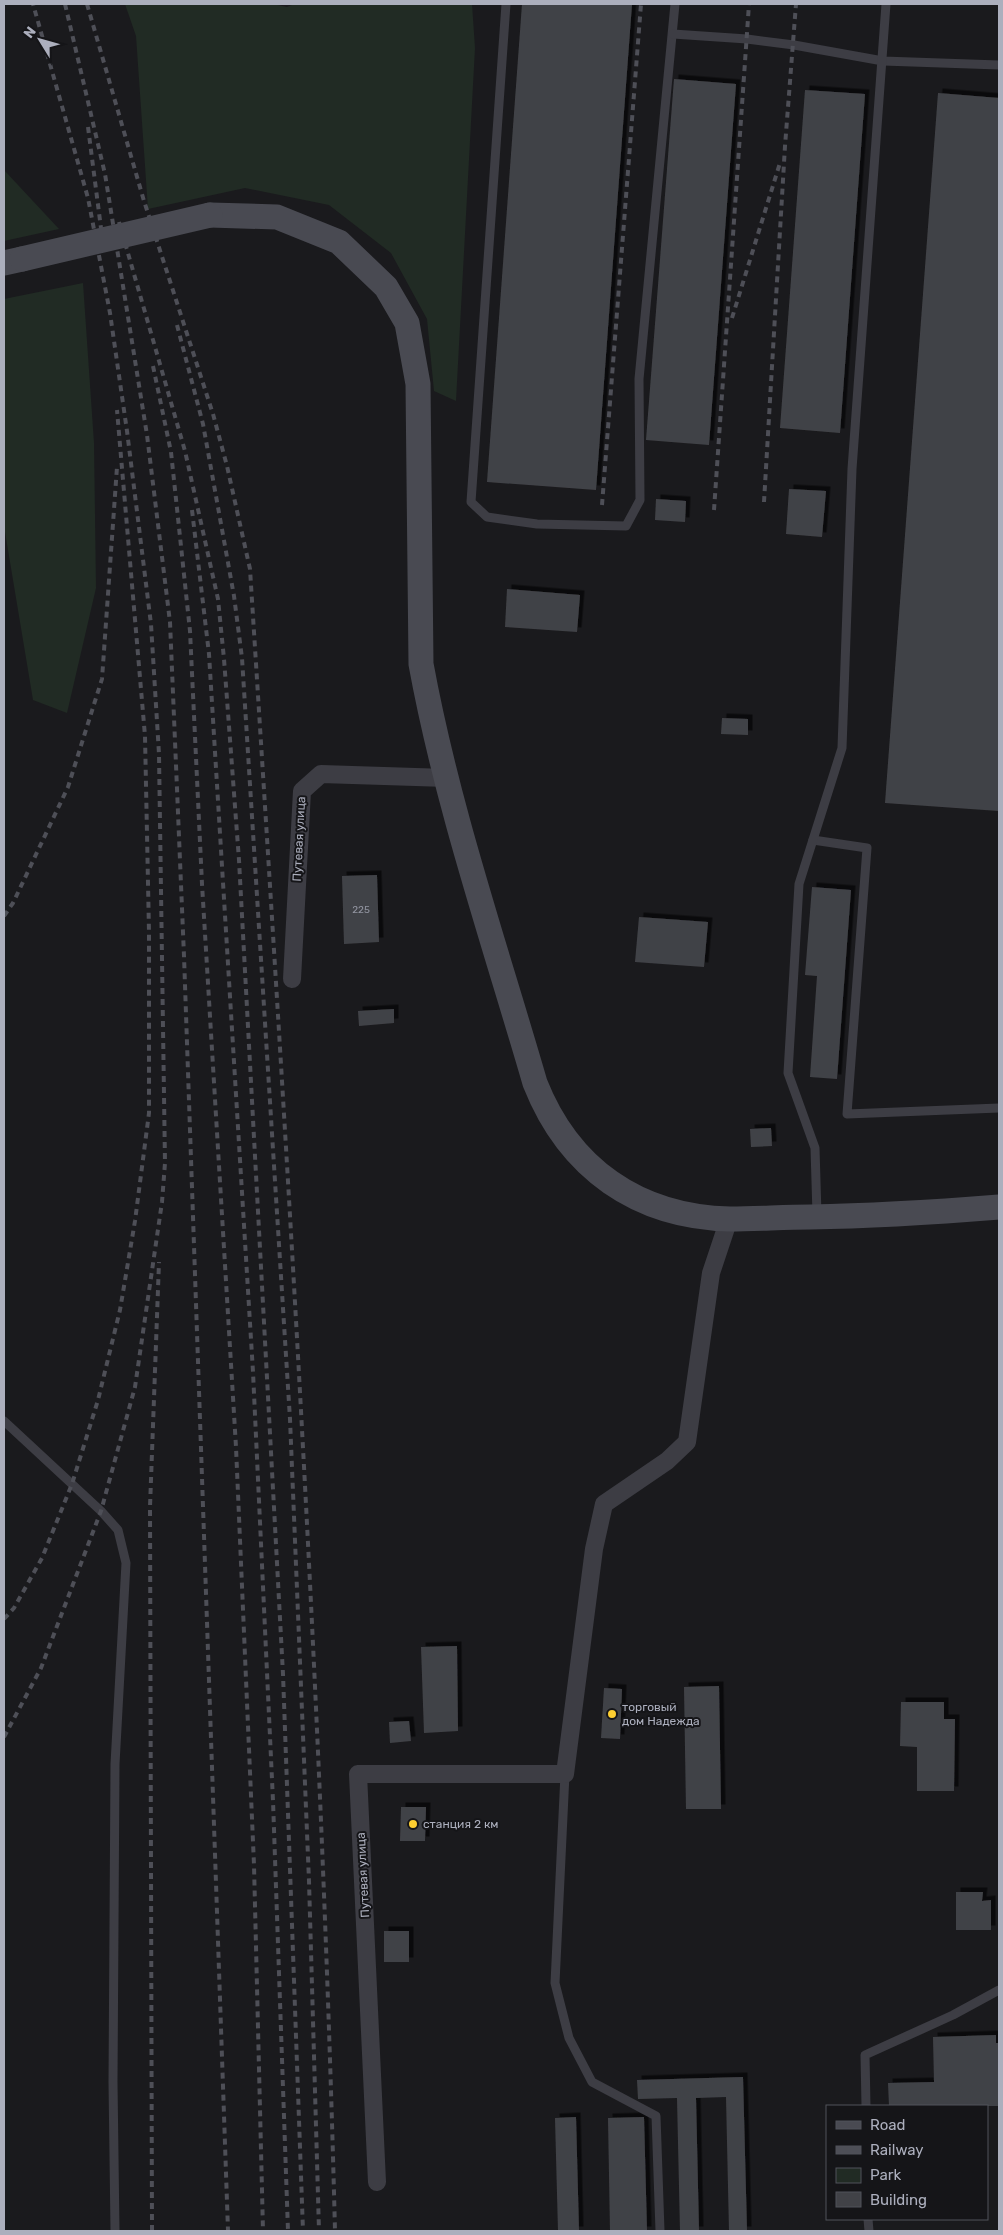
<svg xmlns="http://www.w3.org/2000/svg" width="1003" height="2235" viewBox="0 0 1003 2235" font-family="Rubik,sans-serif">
<defs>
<filter id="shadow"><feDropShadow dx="4.5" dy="-4.5" stdDeviation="0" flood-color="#0009"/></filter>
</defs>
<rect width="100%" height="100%" fill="#1a1a1d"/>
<g fill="#212b24">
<polygon points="125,4 273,4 287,7 294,4 472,4 475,48 456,401 434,391 427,319 391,253 329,205 245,188 148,209 136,36"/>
<polygon points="4,170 59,229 4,241"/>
<polygon points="83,283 94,443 96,588 67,713 33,700 4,526 4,299"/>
</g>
<g fill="#414247" filter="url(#shadow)">
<polygon points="522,4 632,4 596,490 487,482"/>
<polygon points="674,79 736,84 709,445 646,440"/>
<polygon points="805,90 865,94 840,433 780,428"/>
<polygon points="938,93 999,98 999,811 885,803"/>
<polygon points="789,489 826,491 822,537 786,534"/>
<polygon points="656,499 686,501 685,522 655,520"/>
<polygon points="507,589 580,595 577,632 505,627"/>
<polygon points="722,718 748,719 748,735 721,734"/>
<polygon points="377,875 379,942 344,944 342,876"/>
<polygon points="812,887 851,890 837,1079 810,1077 817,976 805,975"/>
<polygon points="639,917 708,922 704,967 635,962"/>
<polygon points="394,1009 394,1023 359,1026 358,1011"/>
<polygon points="771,1128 772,1146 751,1147 750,1129"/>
<polygon points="457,1646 458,1731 424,1733 421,1647"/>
<polygon points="719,1686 721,1809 686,1809 684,1687"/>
<polygon points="604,1688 622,1689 620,1739 601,1738"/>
<polygon points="901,1702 944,1702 944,1719 955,1719 954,1791 917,1791 917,1747 900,1746"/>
<polygon points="409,1721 411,1741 390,1743 389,1722"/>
<polygon points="401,1807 426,1807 425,1841 400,1841"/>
<polygon points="956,1892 983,1892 982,1901 991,1900 991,1930 956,1930"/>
<rect x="384" y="1931" width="25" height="31"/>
<polygon points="996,2035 996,2043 999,2043 999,2106 889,2106 888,2083 934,2082 933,2037"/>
<polygon points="743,2077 747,2231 729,2231 726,2097 696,2098 699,2231 680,2231 677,2098 638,2099 637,2080"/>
<polygon points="576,2117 579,2231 558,2231 555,2118"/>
<polygon points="644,2117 647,2231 610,2231 608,2118"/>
</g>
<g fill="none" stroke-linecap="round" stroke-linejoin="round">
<g stroke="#3d3d44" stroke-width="9">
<polyline points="506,4 471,502 487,517 537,524 626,526 640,500 639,379 675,4"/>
<polyline points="673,34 747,39 794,45 883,61 999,65"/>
<polyline points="813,840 867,848 847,1114 999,1108"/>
<polyline points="817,1215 815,1148 788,1073 799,884 842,748 852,469 886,4"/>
<polyline points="4,1421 101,1511 118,1530 126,1563 115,1764 113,2082 115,2231"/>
<polyline points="565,1774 555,1983 569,2038 592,2082 656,2116 660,2231"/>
<polyline points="866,2106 865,2055 953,2015 999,1990"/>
<polyline points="868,2219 869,2231"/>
</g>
<g stroke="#3d3d44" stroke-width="18">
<polyline points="292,979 302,791 321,774 447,778"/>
<polyline points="377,2182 358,1774 565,1774 594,1549 604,1504 667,1461 687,1442 711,1273 729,1219"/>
</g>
<g stroke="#494a52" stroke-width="25">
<path d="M210,215L277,217L339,242L386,287L407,323L418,384L421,664C447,806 495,945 535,1083C569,1169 638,1217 730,1219C757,1219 784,1217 810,1217C873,1216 936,1212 999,1207"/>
<polyline points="4,263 22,259"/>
</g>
<g stroke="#4e4f57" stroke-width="4" stroke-dasharray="6 5" stroke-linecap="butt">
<polyline points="65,4 105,174 147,435 170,622 184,956 228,2231"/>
<path d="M87,4L144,201L213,414L227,466L250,569C285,1122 321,1676 335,2231"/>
<polyline points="88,127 102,236"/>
<polyline points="119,222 185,451 218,599 224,659 239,860 283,1674 303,2231"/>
<polyline points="732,318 780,163"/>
<polyline points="177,325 203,424 234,596 242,658 290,1419 309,1881 319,2231"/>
<polyline points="153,366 171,452 190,631 202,884 236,1447 254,1865 263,2231"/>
<polyline points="764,502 785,146 796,4"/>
<polyline points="602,505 641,4"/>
<polyline points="192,510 209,654 253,1372 273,1801 288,2231"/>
<polyline points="714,510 749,4"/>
<polyline points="4,916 13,903 68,787 102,679 117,467"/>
<polyline points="4,1619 14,1608 42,1558 72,1484 98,1400 120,1310 135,1221 149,1113 149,932 145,736 117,410"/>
<polyline points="4,1737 41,1668 101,1511 135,1387 162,1202 165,1163 159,754 151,624 127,431 110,313 88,198 33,4"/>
<polyline points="152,2231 150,1507 159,1262"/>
</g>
<polyline stroke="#494a52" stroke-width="25" points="22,259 210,215"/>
</g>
<g fill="#fdce31" stroke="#151518" stroke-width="2">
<circle cx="612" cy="1714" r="5"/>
<circle cx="413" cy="1824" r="5"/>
</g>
<g text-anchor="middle" stroke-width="4" stroke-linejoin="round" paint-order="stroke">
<g font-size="10" fill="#9194a0">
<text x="361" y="913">225</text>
</g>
<g font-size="12" fill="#acafbd" stroke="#151518">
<text transform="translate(299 839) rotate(-87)" y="4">Путевая улица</text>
<text transform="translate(363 1875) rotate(-93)" y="4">Путевая улица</text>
</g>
<g font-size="12" fill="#acafbd" stroke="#151518" text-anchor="start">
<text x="622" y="1711">торговый<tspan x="622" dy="14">дом Надежда</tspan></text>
<text x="423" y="1828">станция 2 км</text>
</g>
</g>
<rect width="1003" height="2235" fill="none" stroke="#acafbd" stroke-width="10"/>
<rect x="826" y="2105" width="162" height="115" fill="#151518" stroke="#51535a"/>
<rect x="836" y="2121" width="25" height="8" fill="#494a52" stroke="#51535a"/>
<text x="870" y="2130" font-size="15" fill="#acafbd">Road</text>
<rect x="836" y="2146" width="25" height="8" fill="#4e4f57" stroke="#51535a"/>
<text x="870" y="2155" font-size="15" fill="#acafbd">Railway</text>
<rect x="836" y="2168" width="25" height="15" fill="#212b24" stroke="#51535a"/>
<text x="870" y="2180" font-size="15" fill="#acafbd">Park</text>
<rect x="836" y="2192" width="25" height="15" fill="#414247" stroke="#51535a"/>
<text x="870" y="2205" font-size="15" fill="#acafbd">Building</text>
<g transform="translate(40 40) rotate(307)" stroke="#151518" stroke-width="4" paint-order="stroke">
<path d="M0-4L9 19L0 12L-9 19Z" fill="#acafbd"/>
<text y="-8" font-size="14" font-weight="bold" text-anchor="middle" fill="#acafbd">N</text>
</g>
</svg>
